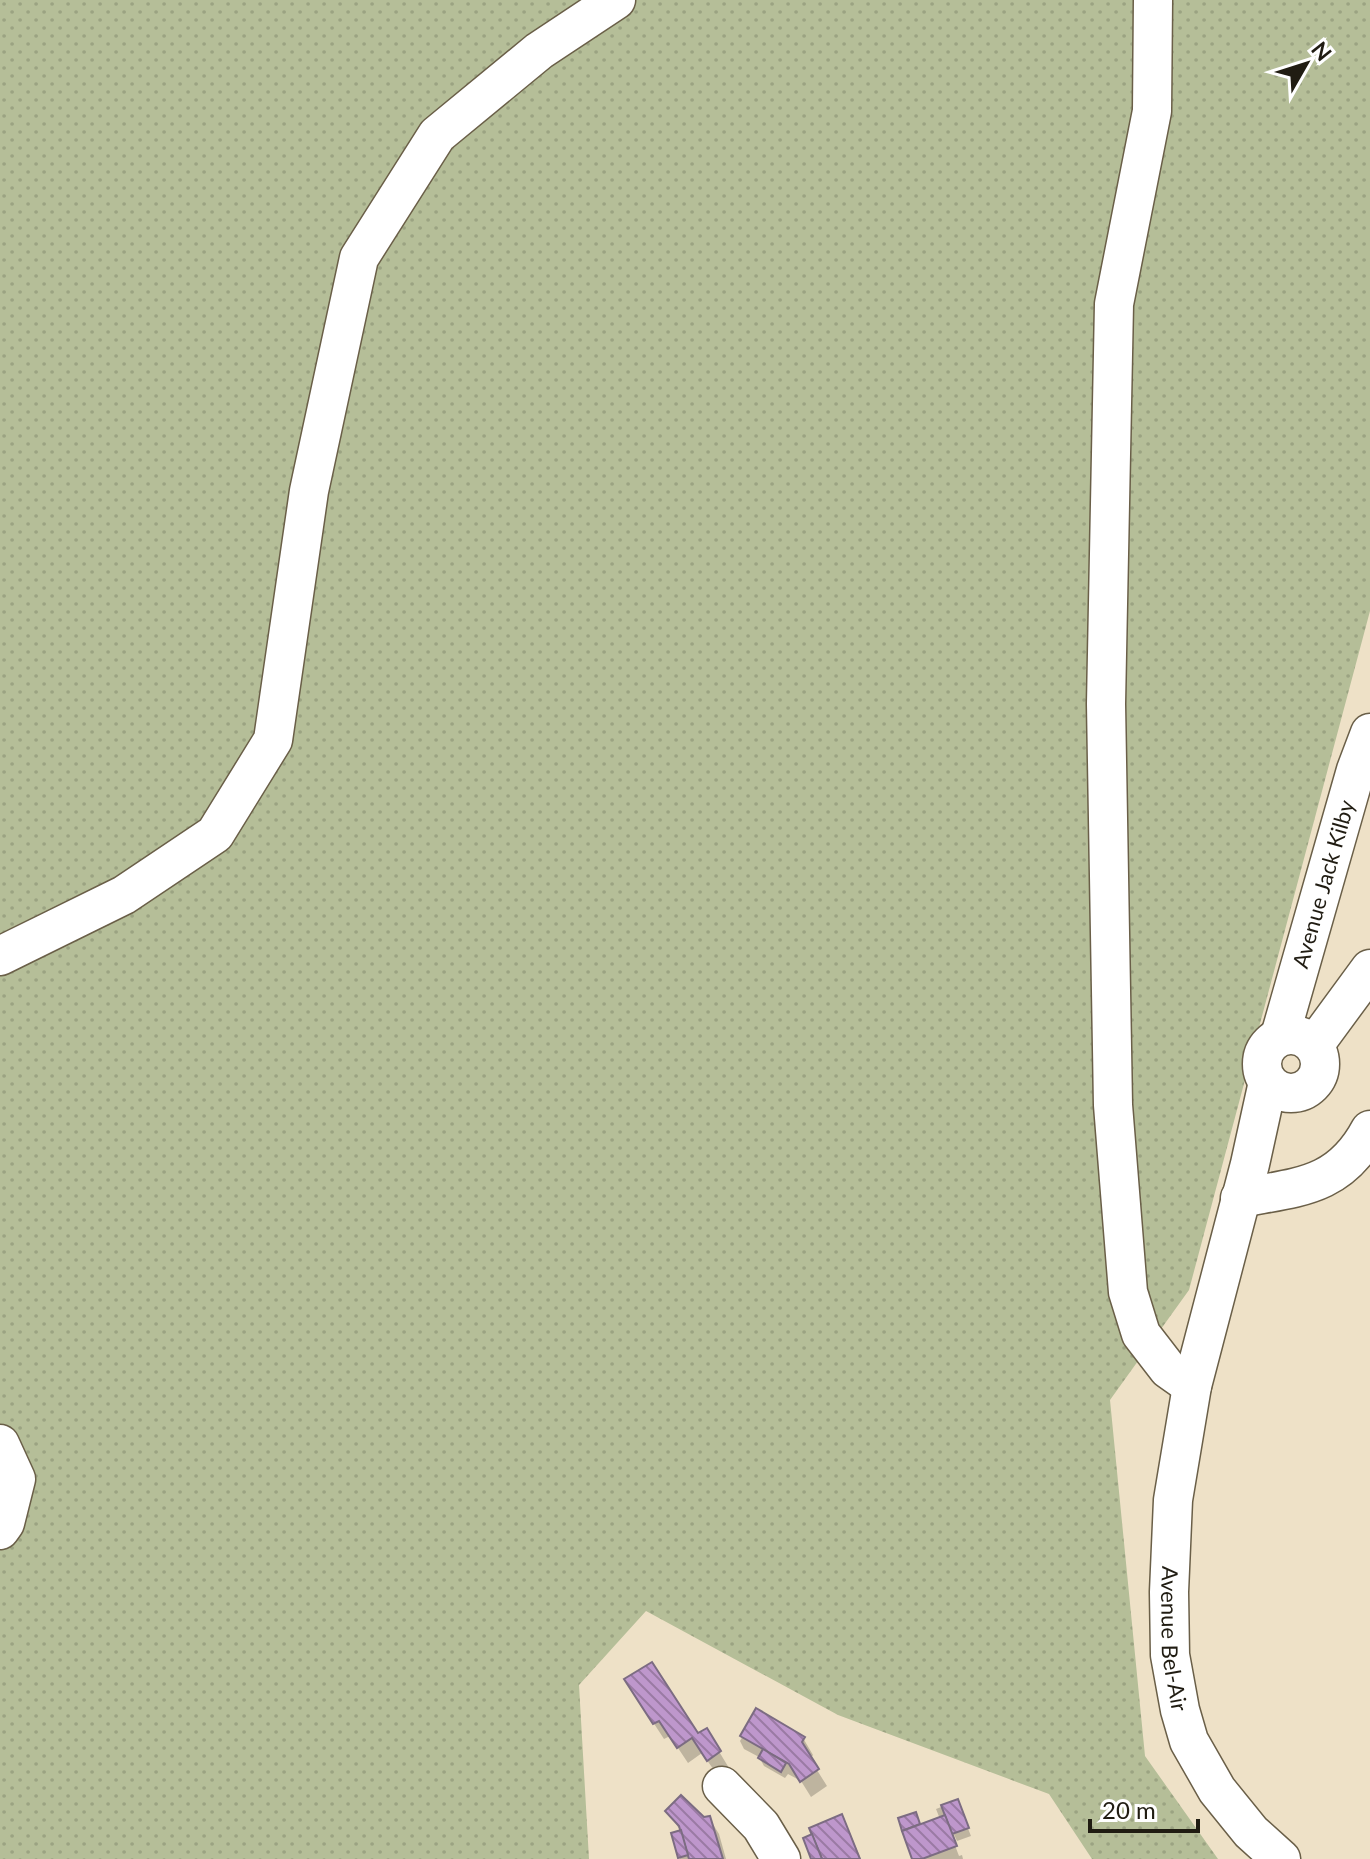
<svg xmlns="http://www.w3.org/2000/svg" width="1370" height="1859" viewBox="0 0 1370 1859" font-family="Lato,sans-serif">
<defs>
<pattern id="grass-dots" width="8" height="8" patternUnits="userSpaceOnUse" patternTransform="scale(2)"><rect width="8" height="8" fill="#b5be98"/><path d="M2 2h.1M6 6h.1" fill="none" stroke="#9ba382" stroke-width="1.8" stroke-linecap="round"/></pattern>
<pattern id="building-back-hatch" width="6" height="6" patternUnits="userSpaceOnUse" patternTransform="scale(2)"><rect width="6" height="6" fill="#be97cc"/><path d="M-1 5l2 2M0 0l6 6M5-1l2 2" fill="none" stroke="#9a7aa4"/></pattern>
</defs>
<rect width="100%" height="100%" fill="#eee1c7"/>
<polygon fill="url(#grass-dots)" points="0,0 1370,0 1370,611 1189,1290 1110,1400 1145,1756 1218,1859 1092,1859 1049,1794 838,1715 646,1611 579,1685 589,1859 0,1859"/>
<g fill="#0003">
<polygon points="636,1696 697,1736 706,1730 729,1768 718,1776 702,1753 688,1763 670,1736 664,1739"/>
<polygon points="757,1711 803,1738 813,1755 810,1759 827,1786 811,1797 801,1781 788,1774 785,1778 764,1766 759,1757 744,1749 740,1741"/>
<polygon points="957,1801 971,1836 957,1841 950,1826 948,1827 959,1856 962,1855 963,1859 914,1859 904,1830 919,1822 921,1826 940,1819 936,1809"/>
<polygon points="668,1811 704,1820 709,1818 719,1834 726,1859 680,1859 673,1834 681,1832"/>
<polygon points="841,1816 850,1833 861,1859 813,1859"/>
</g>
<g fill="url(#building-back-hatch)" stroke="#7c6c82" stroke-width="2">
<polygon points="652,1662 698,1733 707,1728 721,1751 707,1761 692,1738 677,1748 659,1721 653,1724 624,1679"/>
<polygon points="756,1708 805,1737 802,1742 819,1769 800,1782 789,1764 740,1736"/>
<polygon points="763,1749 786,1763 781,1772 758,1758"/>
<polygon points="681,1795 704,1817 710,1816 723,1859 689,1859 679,1826 665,1811"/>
<polygon points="958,1799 969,1828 952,1834 941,1805"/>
<polygon points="916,1812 920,1824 902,1831 898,1818"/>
<polygon points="842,1814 860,1859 822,1859 809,1828"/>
<polygon points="945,1815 957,1846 922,1859 912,1859 902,1831"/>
<polygon points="681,1830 688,1855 678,1858 671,1833"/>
<polygon points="812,1834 822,1859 811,1859 803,1838"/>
</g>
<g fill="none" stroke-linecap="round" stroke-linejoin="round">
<defs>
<g id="minor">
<polyline points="1153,0 1152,111 1114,304 1106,704 1113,1105 1128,1292 1141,1334 1168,1369 1192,1386"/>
<polyline points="0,956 124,895 215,834 273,740 309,491 359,258 437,135 539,51 616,0"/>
<circle cx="1291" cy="1064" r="29"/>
<path id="s1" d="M1280,1036L1356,770L1370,733"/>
<polyline points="1315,1044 1370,969"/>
<path id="s2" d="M1268,1082L1250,1164L1192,1386L1173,1500L1169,1592L1170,1655L1180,1710L1189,1741L1217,1790L1251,1832L1281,1859"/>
<path d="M1240,1198C1297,1187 1339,1188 1370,1130"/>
<polyline points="0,1444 16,1479 5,1523 0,1530"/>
<polyline points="722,1786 761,1826 781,1859"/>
</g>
</defs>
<use href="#minor" stroke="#6a5f48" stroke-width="41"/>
<use href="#minor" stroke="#fff" stroke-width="38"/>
</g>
<g text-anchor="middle" stroke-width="7" stroke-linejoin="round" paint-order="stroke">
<g font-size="22" fill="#201c12" stroke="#fff">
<text dy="8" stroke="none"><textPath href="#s1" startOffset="158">Avenue Jack Kilby</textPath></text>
<text dy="8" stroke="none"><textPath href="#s2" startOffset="568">Avenue Bel-Air</textPath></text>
</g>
</g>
<g transform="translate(1306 64) rotate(51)" stroke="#ffffff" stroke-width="6" paint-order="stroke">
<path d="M0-6L14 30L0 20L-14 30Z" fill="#201c12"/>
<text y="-12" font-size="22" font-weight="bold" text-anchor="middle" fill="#201c12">N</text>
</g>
<path d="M1090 1819v12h108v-12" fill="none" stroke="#201c12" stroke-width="4"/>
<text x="1102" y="1819" font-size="24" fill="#201c12" stroke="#ffffff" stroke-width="6" paint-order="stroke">20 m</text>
</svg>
